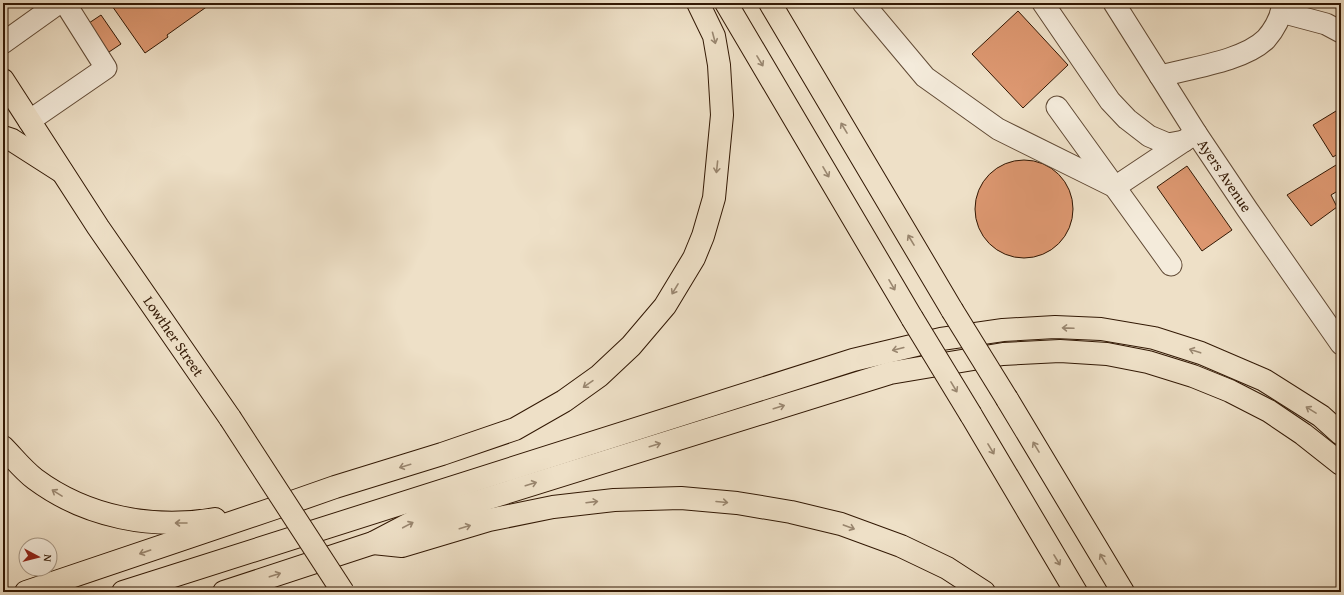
<svg xmlns="http://www.w3.org/2000/svg" width="1344" height="595" viewBox="0 0 1344 595" font-family="'Gentium Book Plus',serif">
<rect width="100%" height="100%" fill="#eee0c7"/>
<filter id="stains"><feTurbulence type="fractalNoise" baseFrequency=".005" numOctaves="4"/><feColorMatrix values="0 0 0 0 .2 0 0 0 0 .09 0 0 0 0 .02 0 0 0 .5 -.17"/></filter>
<radialGradient id="worn" r=".72"><stop offset=".6" stop-color="#630" stop-opacity="0"/><stop offset="1" stop-color="#630" stop-opacity=".3"/></radialGradient>
<g fill="#dc9770" stroke="#321804">
<polygon points="110,3 212,3 167,35 168,37 145,53"/>
<polygon points="1018,11 1068,65 1023,108 972,54"/>
<polygon points="101,15 121,44 106,54 86,25"/>
<polygon points="1341,108 1341,152 1333,157 1313,125"/>
<circle cx="1024" cy="209" r="49"/>
<polygon points="1341,162 1341,189 1331,195 1337,207 1311,226 1287,195"/>
<polygon points="1187,166 1232,230 1202,251 1157,187"/>
</g>
<g fill="none" stroke-linecap="round" stroke-linejoin="round">
<defs>
<g id="minor">
<polyline points="863,3 925,77 998,129 1115,187 1196,133"/>
<polyline points="1043,3 1110,101 1127,119 1149,136 1168,144 1184,141"/>
<path id="s1" d="M1114,3L1196,133L1247,209L1341,344"/>
<polyline points="1281,12 1326,24 1341,32"/>
<polyline points="3,43 59,3"/>
<path d="M1160,76C1190,68 1244,61 1266,39C1275,29 1281,16 1284,3"/>
<polyline points="1057,107 1171,265"/>
<polyline points="29,121 106,68 65,3"/>
</g>
<g id="major">
<path id="s2" d="M3,80L98,227L230,418"/>
</g>
<g id="highway">
<polyline points="726,3 912,318"/>
<polyline points="770,3 952,310"/>
<polyline points="3,137 12,140 62,172"/>
<polyline points="1007,399 1123,592"/>
<polyline points="971,415 1076,592"/>
<path d="M3,447C13,457 23,470 35,479C86,517 153,530 215,519"/>
<polyline points="373,543 402,546 489,520 553,507 614,500 681,498 737,503 791,512 841,524 901,546 947,568 984,592"/>
<polyline points="26,592 275,508 335,487 442,454 515,429 564,401 599,376 631,346 665,306 694,258 703,236 714,198 722,115 719,65 714,36 698,3"/>
<polyline points="123,592 853,360 941,339 1003,330 1055,327 1101,329 1154,338 1201,353 1264,380 1321,416 1341,434"/>
<polyline points="224,592 373,543 415,521 890,373 1003,354 1060,351 1107,354 1148,362 1193,376 1230,391 1269,411 1303,434 1341,464"/>
</g>
</defs>
<use href="#minor" stroke="#614a35" stroke-width="23"/>
<use href="#major" stroke="#321804" stroke-width="24"/>
<use href="#highway" stroke="#321804" stroke-width="24"/>
<use href="#minor" stroke="#f4ebdb" stroke-width="21"/>
<use href="#major" stroke="#eee0c7" stroke-width="22"/>
<use href="#highway" stroke="#eee0c7" stroke-width="22"/>
<defs>
<polyline id="major-bridge" points="230,418 343,592"/>
<g id="highway-bridge">
<polyline points="952,310 1007,399"/>
<polyline points="912,318 971,415"/>
</g>
</defs>
<use href="#major-bridge" stroke="#321804" stroke-width="24" stroke-linecap="butt"/>
<use href="#highway-bridge" stroke="#321804" stroke-width="24" stroke-linecap="butt"/>
<use href="#major-bridge" stroke="#eee0c7" stroke-width="22"/>
<use href="#highway-bridge" stroke="#eee0c7" stroke-width="22"/>
</g>
<defs><path id="oneway-shaft" d="M-6 0H5M1.5-3L5.5 0L1.5 3" fill="none" stroke-width="1.6" stroke-linecap="round" stroke-linejoin="round"/></defs>
<g stroke="#99866f">
<use href="#oneway-shaft" transform="translate(714 38) rotate(75)"/>
<use href="#oneway-shaft" transform="translate(760 61) rotate(59)"/>
<use href="#oneway-shaft" transform="translate(844 128) rotate(-121)"/>
<use href="#oneway-shaft" transform="translate(717 167) rotate(96)"/>
<use href="#oneway-shaft" transform="translate(826 172) rotate(60)"/>
<use href="#oneway-shaft" transform="translate(911 240) rotate(-121)"/>
<use href="#oneway-shaft" transform="translate(892 285) rotate(60)"/>
<use href="#oneway-shaft" transform="translate(675 289) rotate(121)"/>
<use href="#oneway-shaft" transform="translate(1068 328) rotate(-178)"/>
<use href="#oneway-shaft" transform="translate(898 349) rotate(166)"/>
<use href="#oneway-shaft" transform="translate(1195 351) rotate(-162)"/>
<use href="#oneway-shaft" transform="translate(588 384) rotate(145)"/>
<use href="#oneway-shaft" transform="translate(954 387) rotate(59)"/>
<use href="#oneway-shaft" transform="translate(779 407) rotate(-17)"/>
<use href="#oneway-shaft" transform="translate(1311 410) rotate(-148)"/>
<use href="#oneway-shaft" transform="translate(655 445) rotate(-17)"/>
<use href="#oneway-shaft" transform="translate(1036 447) rotate(-121)"/>
<use href="#oneway-shaft" transform="translate(991 449) rotate(59)"/>
<use href="#oneway-shaft" transform="translate(405 466) rotate(163)"/>
<use href="#oneway-shaft" transform="translate(531 484) rotate(-17)"/>
<use href="#oneway-shaft" transform="translate(57 493) rotate(-148)"/>
<use href="#oneway-shaft" transform="translate(592 502) rotate(-7)"/>
<use href="#oneway-shaft" transform="translate(722 502) rotate(5)"/>
<use href="#oneway-shaft" transform="translate(181 523) rotate(180)"/>
<use href="#oneway-shaft" transform="translate(408 525) rotate(-28)"/>
<use href="#oneway-shaft" transform="translate(465 527) rotate(-17)"/>
<use href="#oneway-shaft" transform="translate(849 527) rotate(20)"/>
<use href="#oneway-shaft" transform="translate(145 552) rotate(161)"/>
<use href="#oneway-shaft" transform="translate(1103 559) rotate(-121)"/>
<use href="#oneway-shaft" transform="translate(1057 560) rotate(59)"/>
<use href="#oneway-shaft" transform="translate(275 575) rotate(-18)"/>
</g>
<g text-anchor="middle" stroke-width="3" stroke-linejoin="round" paint-order="stroke">
<g font-size="15" fill="#321804" stroke="#f4ebdb">
<text dy="5" stroke="none"><textPath href="#s1" startOffset="205">Ayers Avenue</textPath></text>
<text dy="5" stroke="none"><textPath href="#s2" startOffset="308">Lowther Street</textPath></text>
</g>
</g>
<rect width="1344" height="595" fill="none" stroke="#eee0c7" stroke-width="16"/>
<rect x="4" y="4" width="1336" height="587" fill="none" stroke="#321804" stroke-width="2"/>
<rect x="8" y="8" width="1328" height="579" fill="none" stroke="#321804"/>
<g transform="translate(38 557) rotate(97)"><circle r="19" fill="#f4ebdb" stroke="#a69785"/>
<path d="M0-3L7 15L0 10L-7 15Z" fill="#8f2418"/>
<text y="-6" font-size="11" font-weight="bold" text-anchor="middle" fill="#321804">N</text>
</g>
<rect width="100%" height="100%" filter="url(#stains)"/>
<rect width="100%" height="100%" fill="url(#worn)"/>
</svg>
